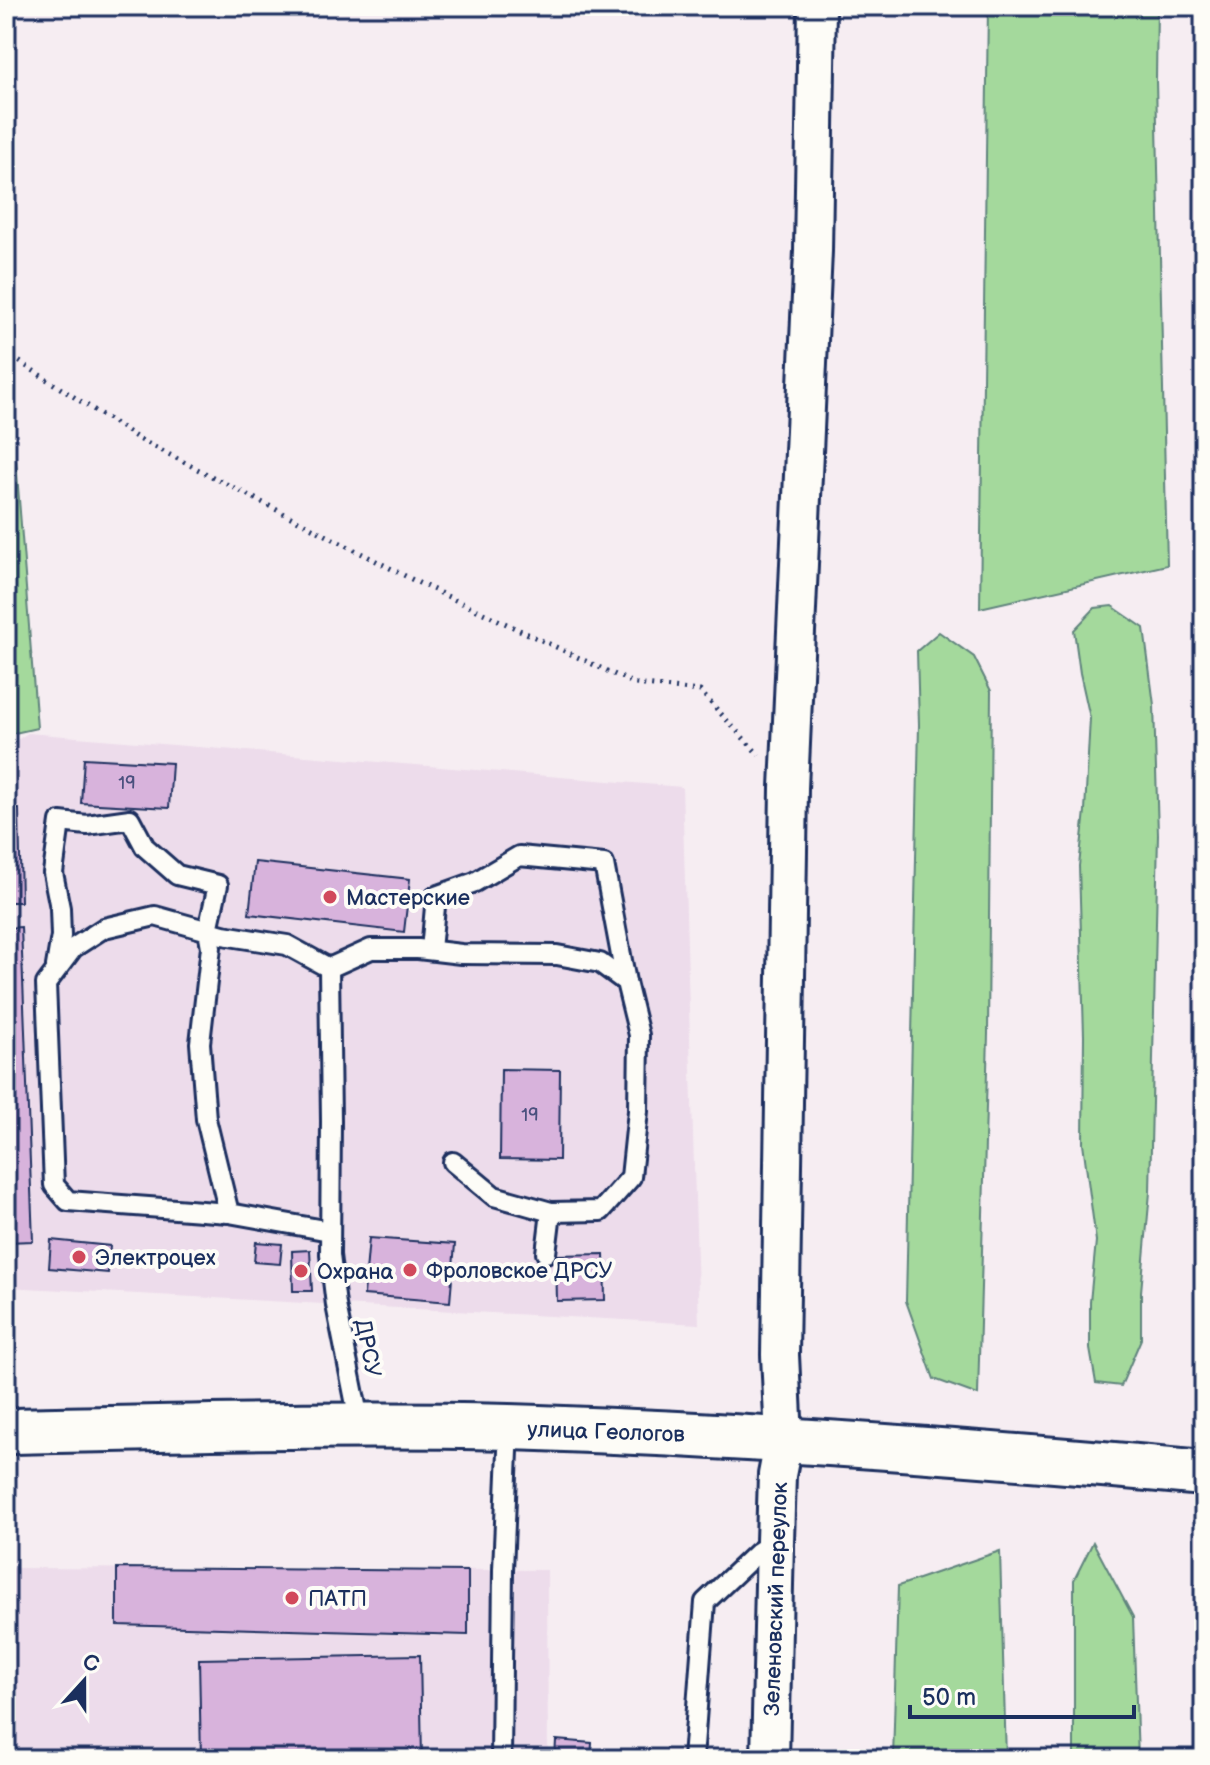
<svg xmlns="http://www.w3.org/2000/svg" width="1210" height="1765" viewBox="0 0 1210 1765" font-family="'Balsamiq Sans',sans-serif">
<rect width="100%" height="100%" fill="#f6edf2"/>
<filter id="ink" filterUnits="userSpaceOnUse"><feTurbulence type="fractalNoise" baseFrequency=".0125" numOctaves="2"/><feDisplacementMap in="SourceGraphic" scale="16" xChannelSelector="R" yChannelSelector="G"/><feConvolveMatrix kernelMatrix="1 2 1 2 8 2 1 2 1" color-interpolation-filters="sRGB"/></filter>
<g filter="url(#ink)">
<g fill="#eddceb">
<polygon points="28,733 682,787 699,1324 6,1287 6,747"/>
<polygon points="6,1568 547,1570 548,1759 6,1759"/>
</g>
<g fill="#a4d99c" stroke="#60847d" stroke-width="2">
<polygon points="988,6 1157,6 1156,80 1167,565 980,608"/>
<polygon points="6,459 16,461 37,728 6,735"/>
<polygon points="1112,606 1144,628 1154,705 1158,834 1150,1192 1141,1292 1141,1339 1121,1386 1096,1383 1090,1349 1090,1302 1096,1241 1083,1143 1084,1036 1079,866 1085,811 1090,718 1080,673 1074,630 1095,608"/>
<polygon points="939,632 974,657 991,691 988,1034 978,1395 934,1379 906,1301 919,725 917,651"/>
<polygon points="1093,1542 1133,1617 1138,1759 1074,1759 1074,1580"/>
<polygon points="1000,1551 1006,1759 893,1759 898,1586"/>
</g>
<g fill="#d8b3dc" stroke="#1b2f5e" stroke-width="2">
<polygon points="84,758 172,763 169,808 81,803"/>
<polygon points="6,809 19,809 21,902 6,902"/>
<polygon points="255,862 410,879 404,932 249,914"/>
<polygon points="21,927 33,1241 6,1242 6,928"/>
<polygon points="501,1069 560,1070 559,1160 500,1159"/>
<polygon points="369,1238 455,1244 450,1302 364,1295"/>
<polygon points="51,1240 110,1246 108,1273 49,1268"/>
<polygon points="256,1242 282,1244 280,1264 254,1262"/>
<polygon points="310,1250 312,1291 293,1291 292,1251"/>
<polygon points="604,1254 605,1300 557,1301 556,1255"/>
<polygon points="117,1568 468,1571 468,1635 117,1625"/>
<polygon points="420,1655 422,1759 201,1759 199,1659"/>
<polygon points="556,1740 592,1743 591,1759 555,1759"/>
<polygon points="582,1753 678,1759 582,1759"/>
</g>
<g fill="none" stroke-linecap="round" stroke-linejoin="round">
<defs>
<g id="lane">
<polyline points="431,950 436,896 475,882 519,856 604,864 626,982"/>
<polyline points="56,966 61,936 60,908 53,873 60,822 87,825 130,819 145,847 177,875 218,885 208,930 211,947 200,1043 206,1119 229,1213"/>
<polyline points="329,968 371,949 418,949 461,954 557,955 600,963 626,982 639,1035 638,1111 631,1177 601,1211 551,1212 494,1196 453,1162"/>
<polyline points="330,1231 229,1213 68,1201 54,1185 46,984 73,948 104,928 155,916 223,935 287,945 329,968 331,1121 330,1255 336,1305 360,1425"/>
<polyline points="546,1253 551,1212"/>
<polyline points="501,1759 503,1570 509,1427"/>
<polyline points="693,1759 705,1602 758,1552 775,1541"/>
</g>
<polyline id="street" points="770,1759 775,1541 777,1475 784,1439 780,1355 789,788 813,251 817,6"/>
<path id="secondary" d="M6,1431C174,1428 341,1423 509,1427C741,1434 973,1452 1204,1473"/>
</defs>
<use href="#lane" stroke="#1b2f5e" stroke-width="24"/>
<use href="#street" stroke="#1b2f5e" stroke-width="42"/>
<use href="#secondary" stroke="#1b2f5e" stroke-width="50"/>
<polyline stroke="#1b2f5e" stroke-width="5" stroke-dasharray="2 6" stroke-linecap="butt" points="6,353 139,439 419,583 635,684 700,691 759,755"/>
<use href="#lane" stroke="#fdfcf7" stroke-width="18"/>
<use href="#street" stroke="#fdfcf7" stroke-width="36"/>
<use href="#secondary" stroke="#fdfcf7" stroke-width="44"/>
</g>
</g>
<g fill="#d1495b" stroke="#fdfcf7" stroke-width="3">
<circle cx="330" cy="897" r="8"/>
<circle cx="79" cy="1257" r="8"/>
<circle cx="410" cy="1270" r="8"/>
<circle cx="301" cy="1271" r="8"/>
<circle cx="292" cy="1598" r="8"/>
</g>
<g text-anchor="middle" stroke-width="8" stroke-linejoin="round" paint-order="stroke">
<g font-size="18" fill="#4a507e">
<text x="127" y="789">19</text>
<text x="530" y="1121">19</text>
</g>
<g font-size="22" fill="#1b2f5e" stroke="#fdfcf7" text-anchor="start">
<text x="346" y="905">Мастерские</text>
<text x="95" y="1265">Электроцех</text>
<text x="426" y="1278">Фроловское ДРСУ</text>
<text x="317" y="1279">Охрана</text>
<text x="308" y="1606">ПАТП</text>
</g>
<g font-size="22" fill="#1b2f5e" stroke="#fdfcf7">
<text transform="translate(369 1348) rotate(79)" y="8">ДРСУ</text>
<text transform="translate(606 1431) rotate(2)" y="8">улица Геологов</text>
<text transform="translate(775 1599) rotate(-88)" y="8">Зеленовский переулок</text>
</g>
</g>
<rect width="1210" height="1765" fill="none" stroke="#fdfcf7" stroke-width="32"/>
<rect x="16" y="16" width="1178" height="1733" fill="none" stroke="#1b2f5e" stroke-width="3" filter="url(#ink)"/>
<g transform="translate(84 1681) rotate(21)" stroke="#fdfcf7" stroke-width="6" paint-order="stroke">
<path d="M0-6L14 30L0 20L-14 30Z" fill="#1b2f5e"/>
<text y="-12" font-size="22" font-weight="bold" text-anchor="middle" fill="#1b2f5e">С</text>
</g>
<path d="M910 1705v12h224v-12" fill="none" stroke="#1b2f5e" stroke-width="4"/>
<text x="922" y="1705" font-size="24" fill="#1b2f5e" stroke="#fdfcf7" stroke-width="6" paint-order="stroke">50 m</text>
</svg>
